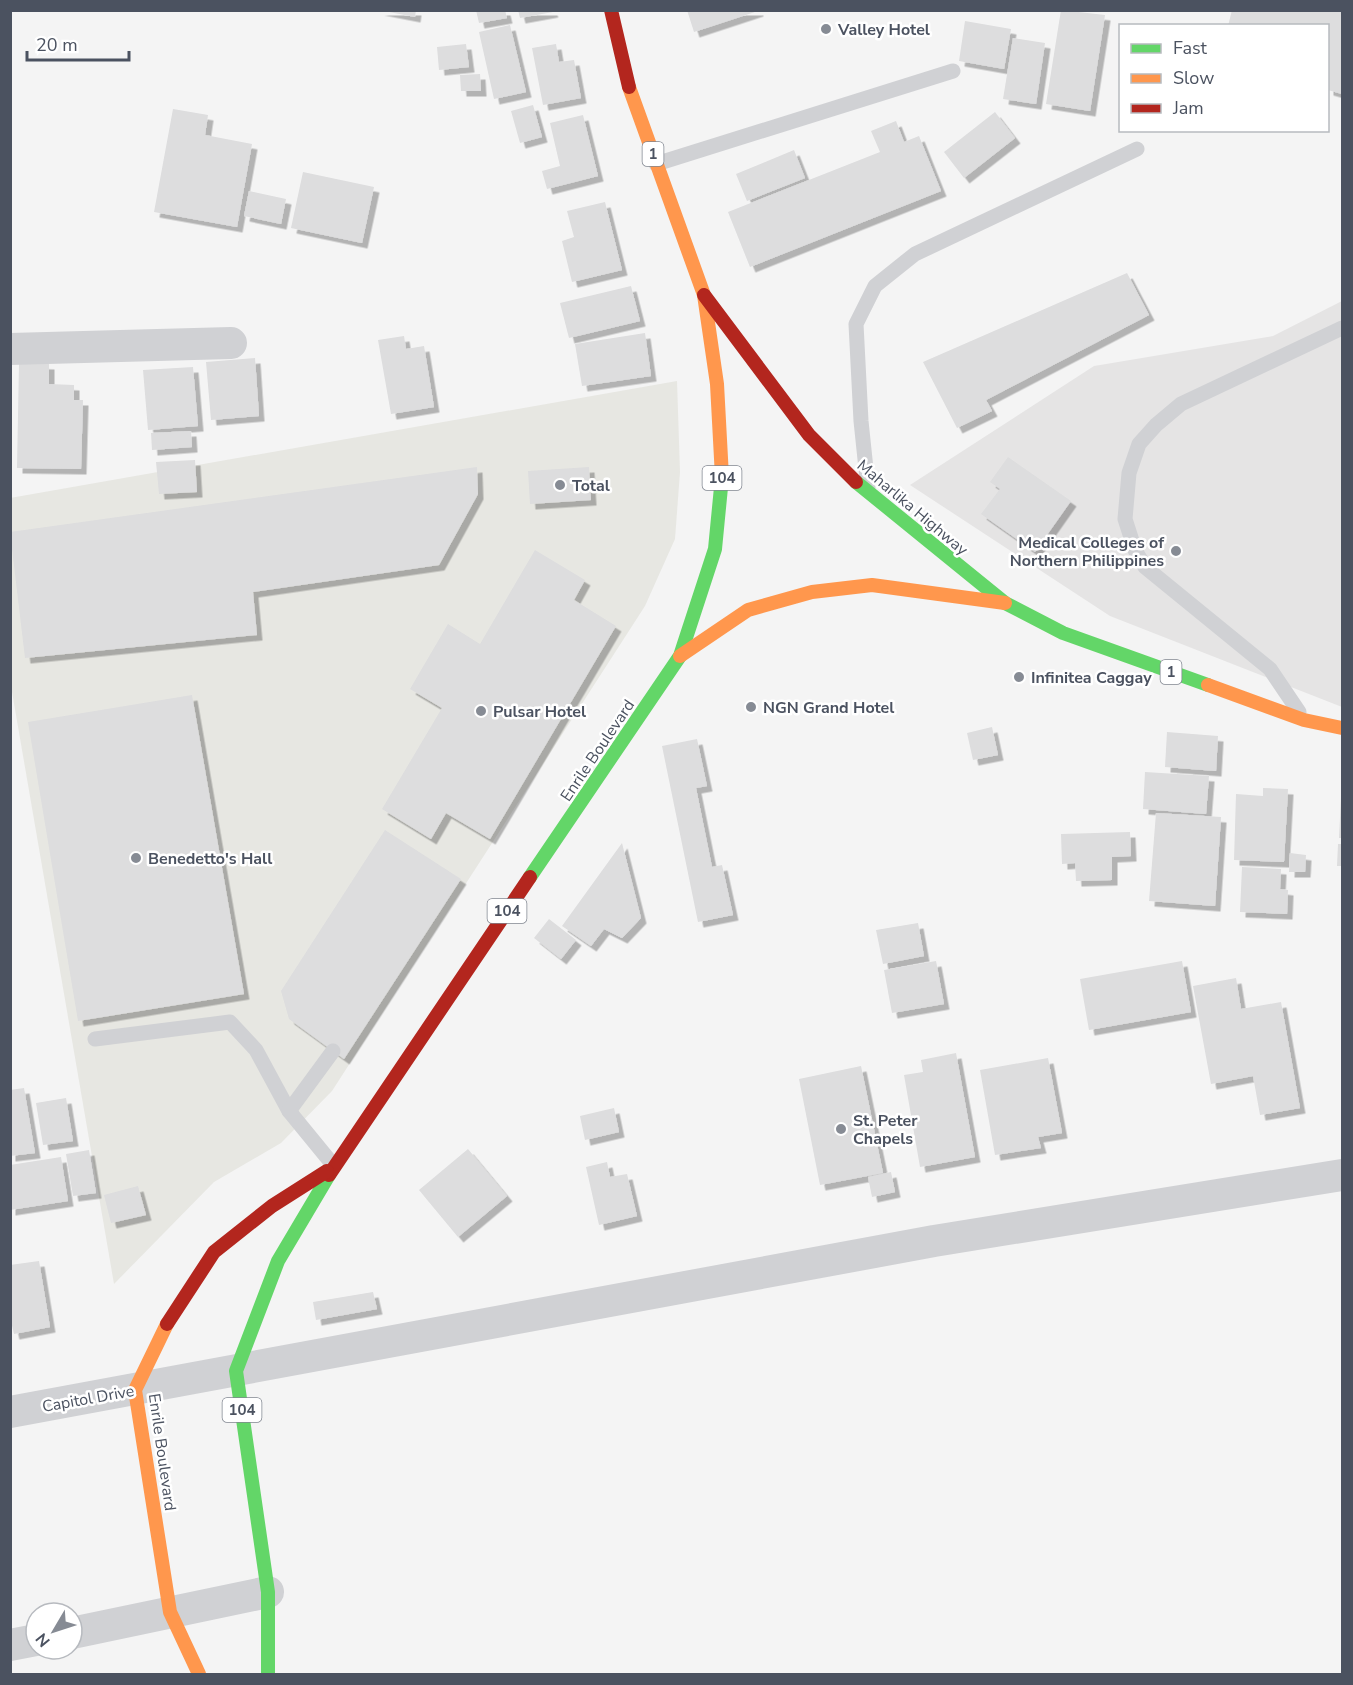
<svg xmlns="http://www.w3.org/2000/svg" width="1353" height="1685" viewBox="0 0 1353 1685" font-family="'Nunito Sans',sans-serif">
<defs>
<filter id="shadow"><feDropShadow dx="5.5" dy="5.5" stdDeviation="0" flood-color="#0004"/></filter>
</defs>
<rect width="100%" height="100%" fill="#f4f4f4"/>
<polygon fill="#e7e7e2" points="677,381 680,472 675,539 645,606 332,1091 281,1143 214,1182 114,1284 11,686 10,498"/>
<polygon fill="#e5e4e4" points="1342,301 1342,707 1110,616 910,485 1094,366 1273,336"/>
<g fill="#ddddde" filter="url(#shadow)">
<polygon points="379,10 416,10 415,17"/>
<polygon points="476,10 505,10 507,18 479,23"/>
<polygon points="518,10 552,10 553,12 520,18"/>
<polygon points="687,10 758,10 758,11 694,32"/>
<polygon points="1061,10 1105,15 1090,111 1046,104"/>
<polygon points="1232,10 1342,10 1342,94 1328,90 1328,26 1228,26"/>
<polygon points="965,21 1011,29 1004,69 959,61"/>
<polygon points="510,25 526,92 494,99 479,32"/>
<polygon points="1013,38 1045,43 1036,104 1003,99"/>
<polygon points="466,44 469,67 439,70 437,47"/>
<polygon points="556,44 559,62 574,60 581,98 543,105 532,48"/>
<polygon points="480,74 481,91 461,91 460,75"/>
<polygon points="533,105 542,137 520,143 511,111"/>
<polygon points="173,109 208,115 205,135 252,144 237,227 154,212"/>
<polygon points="995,112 1015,138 964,178 944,152"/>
<polygon points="583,115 598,176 547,189 542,171 560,166 550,123"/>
<polygon points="896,121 904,142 919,136 941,191 750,267 728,212 880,152 871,131"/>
<polygon points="794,150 805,178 747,201 736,174"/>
<polygon points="303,172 374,187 362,243 291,228"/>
<polygon points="249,191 286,199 281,224 244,216"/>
<polygon points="605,202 622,270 572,282 562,241 574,237 567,211"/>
<polygon points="1127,273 1149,315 986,400 992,411 957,428 923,362"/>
<polygon points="631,286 640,321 569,338 560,303"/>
<polygon points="645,333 651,376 582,386 575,344"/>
<polygon points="404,336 406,349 424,346 434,407 391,414 378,340"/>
<polygon points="255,358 259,416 211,420 206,362"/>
<polygon points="19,363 49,364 49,384 74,385 74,400 83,400 81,469 17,468"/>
<polygon points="193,367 198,426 148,430 143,370"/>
<polygon points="191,431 192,447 152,450 151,433"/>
<polygon points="1008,457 1071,501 1035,552 981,514 1000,489 990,482"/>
<polygon points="195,460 197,492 159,494 156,462"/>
<polygon points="477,467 478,494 439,565 253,592 257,635 25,658 10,532"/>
<polygon points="589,467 591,500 530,504 528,471"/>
<polygon points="535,550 585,580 574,600 616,626 490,839 446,813 431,839 382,809 442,708 410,689 448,624 480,644"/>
<polygon points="192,695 244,994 78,1021 28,722"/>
<polygon points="992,727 998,755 973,760 967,733"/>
<polygon points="1167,732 1218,736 1216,771 1165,767"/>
<polygon points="697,739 707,786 696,788 712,867 722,865 733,915 698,922 662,746"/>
<polygon points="1145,772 1209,776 1206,814 1143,809"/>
<polygon points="1263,788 1288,789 1284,862 1234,860 1236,794 1263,796"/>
<polygon points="1341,798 1342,798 1342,838 1339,838"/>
<polygon points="1156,813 1221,817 1215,906 1149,901"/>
<polygon points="385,830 461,879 344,1059 289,1019 281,991"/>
<polygon points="1130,832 1131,856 1112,857 1112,880 1076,881 1075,863 1062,864 1061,834"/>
<polygon points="622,843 641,918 622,938 604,929 591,946 562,926"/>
<polygon points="1338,844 1342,844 1342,866 1337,866"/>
<polygon points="1290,853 1306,855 1305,872 1289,872"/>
<polygon points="1242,867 1281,869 1280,889 1288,890 1287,914 1240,912"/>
<polygon points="549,919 576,940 561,959 534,938"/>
<polygon points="918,923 924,956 883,964 876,930"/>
<polygon points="936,961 944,1004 892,1013 884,970"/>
<polygon points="1182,961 1191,1012 1089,1030 1080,979"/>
<polygon points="1236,978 1241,1009 1281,1002 1300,1108 1260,1115 1253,1076 1211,1084 1193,986"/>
<polygon points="956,1053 975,1157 920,1167 904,1075 923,1072 921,1060"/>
<polygon points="1048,1058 1062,1133 1038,1137 1041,1148 995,1155 980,1070"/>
<polygon points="861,1066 883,1173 820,1185 799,1079"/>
<polygon points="24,1088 35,1153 10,1156 10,1090"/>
<polygon points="66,1098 73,1141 43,1145 36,1103"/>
<polygon points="614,1108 619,1132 585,1140 580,1116"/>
<polygon points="468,1149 507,1196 458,1237 419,1190"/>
<polygon points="89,1150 96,1193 73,1196 66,1154"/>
<polygon points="61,1157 68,1201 10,1210 10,1165"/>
<polygon points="607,1162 610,1177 627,1174 637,1216 599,1225 586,1167"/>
<polygon points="891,1172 895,1192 872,1197 868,1177"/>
<polygon points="138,1186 146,1215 111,1223 104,1195"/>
<polygon points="39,1261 50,1327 14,1334 10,1317 10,1265"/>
<polygon points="373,1292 377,1309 316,1320 313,1302"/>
</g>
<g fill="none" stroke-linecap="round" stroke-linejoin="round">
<g stroke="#d0d1d4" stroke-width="15">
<polyline points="656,164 953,71"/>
<polyline points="868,488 861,421 856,324 875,286 915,254 1137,149"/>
<polyline points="1299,712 1270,669 1145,567 1135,550 1125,519 1129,473 1139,444 1156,425 1181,404 1342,328"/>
<polyline points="95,1039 230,1022 256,1050 289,1111 334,1166"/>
<polyline points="289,1111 333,1051"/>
</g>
<g stroke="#d0d1d4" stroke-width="32">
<polyline points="10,349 231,343"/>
<polyline points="10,1412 934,1241 1342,1175"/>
<polyline points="72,1633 268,1592"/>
<polyline points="10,1645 36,1640"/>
</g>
<g stroke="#63d668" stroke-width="14">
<polyline points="856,482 1005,603 1063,633 1208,685"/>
<polyline points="530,877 680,656 715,549 722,477"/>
<polyline points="268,1674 268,1592 236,1371 278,1261 329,1175"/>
</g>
<g stroke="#ff974d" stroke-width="14">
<polyline points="629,87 704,295 717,384 722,477"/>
<polyline points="680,656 748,610 812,592 872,585 1005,603"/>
<polyline points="1208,685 1304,720 1342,728"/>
<polyline points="167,1324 135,1390 170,1612 199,1674"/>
</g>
<g stroke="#b3261e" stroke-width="14">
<polyline points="611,10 629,87"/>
<polyline points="704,295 809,435 856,482"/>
<polyline points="329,1175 530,877"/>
<polyline points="167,1324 214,1252 272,1206 327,1171"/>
</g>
</g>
<g fill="#868b94" stroke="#fff" stroke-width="2">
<circle cx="826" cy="29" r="6"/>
<circle cx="560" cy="485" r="6"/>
<circle cx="1176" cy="551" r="6"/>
<circle cx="1019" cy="677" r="6"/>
<circle cx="751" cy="707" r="6"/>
<circle cx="481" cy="711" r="6"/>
<circle cx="136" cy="858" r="6"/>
<circle cx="841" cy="1129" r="6"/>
</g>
<g text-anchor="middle" stroke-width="5" stroke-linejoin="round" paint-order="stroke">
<g fill="#fff" stroke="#818690" stroke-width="1.5">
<rect x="642.5" y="142" width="21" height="24" rx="4.5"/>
<rect x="702.5" y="466" width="39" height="24" rx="4.5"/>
<rect x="1160.5" y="660" width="21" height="24" rx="4.5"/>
<rect x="487.5" y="899" width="39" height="24" rx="4.5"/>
<rect x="222.5" y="1398" width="39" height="24" rx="4.5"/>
</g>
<g font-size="15" font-weight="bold" fill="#4b5260">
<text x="653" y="159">1</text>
<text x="722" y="483">104</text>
<text x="1171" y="677">1</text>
<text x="507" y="916">104</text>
<text x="242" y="1415">104</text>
</g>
<g font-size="16" font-weight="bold" fill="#4b5260" stroke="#fff" text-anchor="start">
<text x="838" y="35">Valley Hotel</text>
<text x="572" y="491">Total</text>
<text x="1164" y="548" text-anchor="end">Medical Colleges of<tspan x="1164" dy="18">Northern Philippines</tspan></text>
<text x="1031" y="683">Infinitea Caggay</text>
<text x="763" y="713">NGN Grand Hotel</text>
<text x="493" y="717">Pulsar Hotel</text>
<text x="148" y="864">Benedetto's Hall</text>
<text x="853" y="1126">St. Peter<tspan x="853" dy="18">Chapels</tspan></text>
</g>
<g font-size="16" fill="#4b5260" stroke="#fff">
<text transform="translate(913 507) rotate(40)" y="6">Maharlika Highway</text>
<text transform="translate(597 750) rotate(-56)" y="6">Enrile Boulevard</text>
<text transform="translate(88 1398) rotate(-10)" y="6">Capitol Drive</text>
<text transform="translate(163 1452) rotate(82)" y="6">Enrile Boulevard</text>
</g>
</g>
<rect width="1353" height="1685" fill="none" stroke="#4b5260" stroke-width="24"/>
<rect x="1119" y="24" width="210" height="108" fill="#ffffff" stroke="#b7babf" stroke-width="1.5"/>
<rect x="1131" y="44" width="30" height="9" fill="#63d668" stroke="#b7babf" stroke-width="1.5"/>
<text x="1173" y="54" font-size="18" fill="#4b5260">Fast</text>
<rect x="1131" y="74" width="30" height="9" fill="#ff974d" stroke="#b7babf" stroke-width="1.5"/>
<text x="1173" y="84" font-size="18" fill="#4b5260">Slow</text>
<rect x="1131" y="104" width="30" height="9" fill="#b3261e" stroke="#b7babf" stroke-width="1.5"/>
<text x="1173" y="114" font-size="18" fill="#4b5260">Jam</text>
<g transform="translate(54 1631) rotate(231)"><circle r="28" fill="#ffffff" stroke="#b7babf" stroke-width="1.5"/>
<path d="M0-4.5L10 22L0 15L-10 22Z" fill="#868b94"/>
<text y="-9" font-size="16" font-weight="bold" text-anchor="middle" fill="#4b5260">N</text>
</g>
<path d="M27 51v9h102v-9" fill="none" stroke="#4b5260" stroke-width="3"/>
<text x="36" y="51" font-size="18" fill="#4b5260" stroke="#ffffff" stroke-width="4.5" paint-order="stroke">20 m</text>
</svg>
